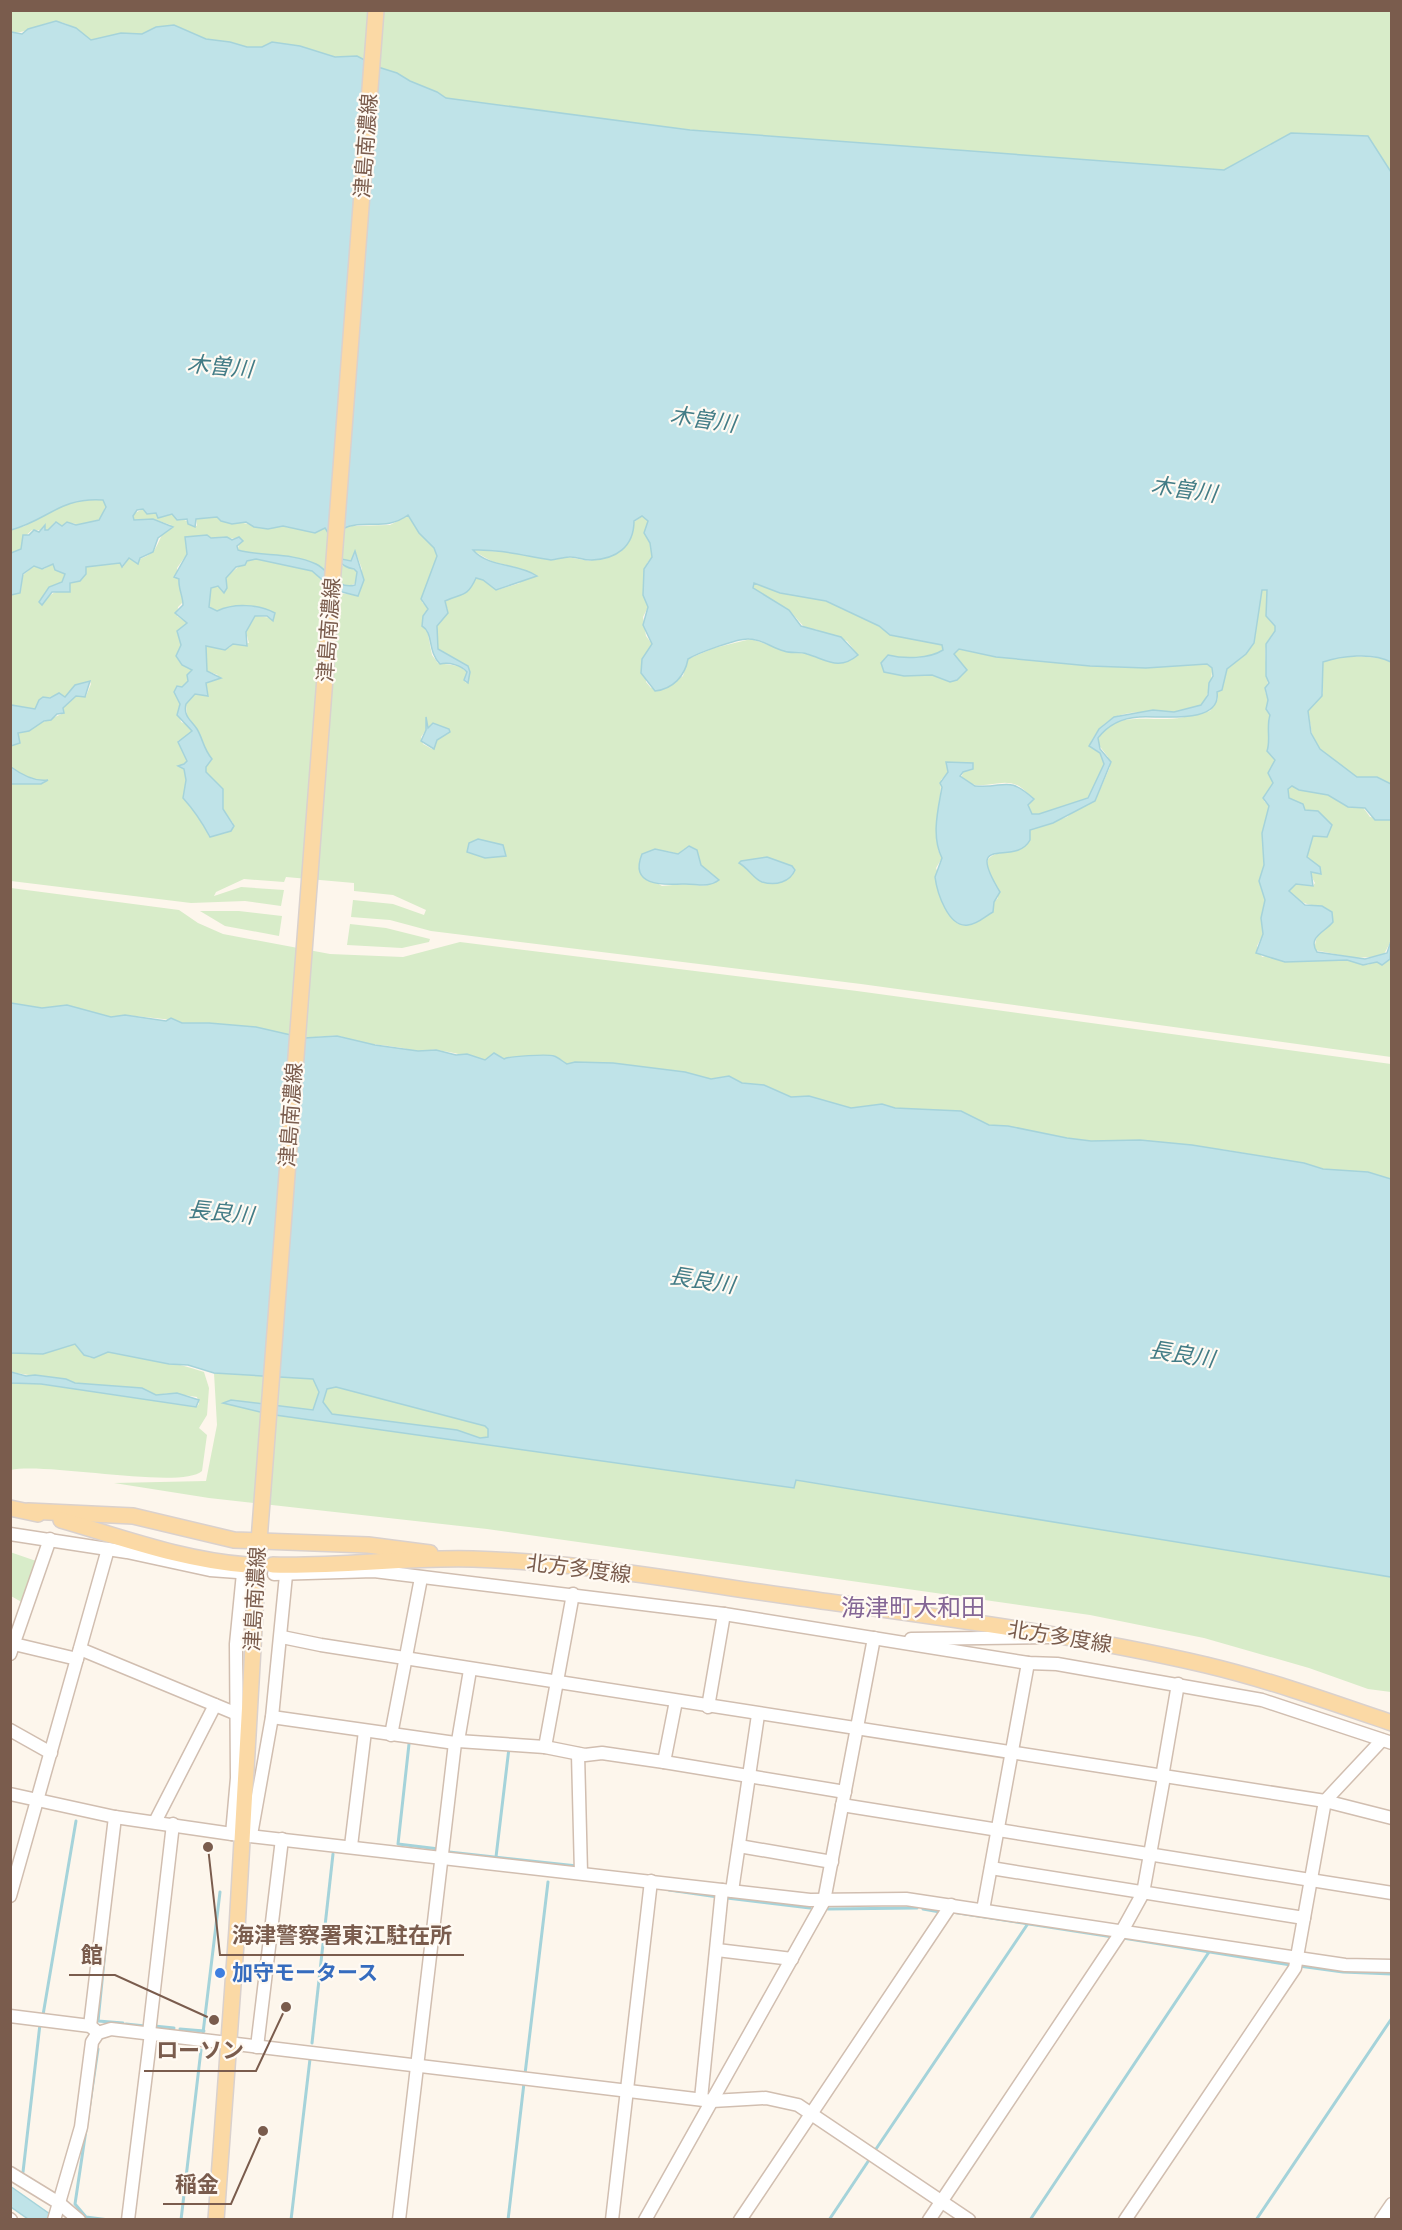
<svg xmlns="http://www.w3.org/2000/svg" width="1402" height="2230" viewBox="0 0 1402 2230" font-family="'DejaVu Sans','Noto Sans JP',sans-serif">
<rect width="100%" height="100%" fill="#fdf6ec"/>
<g fill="#d8ecc9" fill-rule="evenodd">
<path d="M10,11H1391V172L1368,136L1291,133L1224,170L690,130L446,98L437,92L410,81L397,73L378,67L357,56L334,57L300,46L272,42L262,47H247L230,42L206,39L174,25L142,34L121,33L91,40C78,35 72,22 57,22C41,21 27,35 11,32Z"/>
<polygon points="94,499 103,500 106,504 101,519 80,525 72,523 62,526 55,522 48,530 32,530 23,538 21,549 11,553 11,530 25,526 66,502"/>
<path d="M143,509L147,514L154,512L162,517L172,514L197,526L196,519L218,517L268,529L279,526L313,531L325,528C333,538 330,551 336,560C341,568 351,566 357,572L356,583L349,586C330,581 328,569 313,563C288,554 262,557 238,550L240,537C231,541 198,537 185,538L187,554L177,568L183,602L178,607L177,616L187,623L177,632L181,645L178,660L192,670L187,676L188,681L182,687H177L174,692L180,704L178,710L181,722L190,726L192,731L190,735L178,741L187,761L184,765L178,766L184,769L186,780L183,798C192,808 203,824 209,836L226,833L233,823L223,809V789L206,772V767L212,760L202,746L198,731L187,716L186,704L193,695L208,694L206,683L218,675L207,671L206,646L229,648L233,644L249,643L246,632L255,616L273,618L275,613C250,603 238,608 214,611L208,604L211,588L218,586L223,592L227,586L226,578C234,570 241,564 251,560C262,556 305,567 315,572C332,582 334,599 359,593L362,569L356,553L351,561L341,559L342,529L352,526L390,525L409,515L419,533L434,548L437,556L422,602L428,609L424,614L432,655L438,663L459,666L467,672L464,680L466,683L470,672L468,666L438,649L437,626L448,611L445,601C461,593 467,597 476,578L483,579L497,590L520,583L515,567L493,562L472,550L522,553L552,560L567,557L590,561L634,528V522L643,516L648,521L644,533L650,543L652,557L647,563L648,607L643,617L646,636L652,644L645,655L646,682L651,688L673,683L683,676L688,659L714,648L751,639L793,653L858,655L847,641L815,629H806L789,610L753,588L754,583L780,593L826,601L879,626L890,635L942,645L944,650C929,659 904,659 888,656L904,676L932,675L950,682L957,680L956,657L954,654L959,649L996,657L1090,666L1146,668L1207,664L1212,668C1212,678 1209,697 1201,705C1192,707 1178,713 1169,713C1133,712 1107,707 1089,746L1100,753L1104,764L1089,798L1039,814H1032L1027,807L1034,799C1029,795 1024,789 1019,786C999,776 982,794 961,779L966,763L946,762L948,772L941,780L938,850L942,858L936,868L957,923C972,930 981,918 993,912L994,902L998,898C992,872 971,855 1011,851L1030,830L1067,817L1079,807L1095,801L1110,767L1108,757L1098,744C1101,712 1146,720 1167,719C1181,719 1196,714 1210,711L1218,699L1217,692L1223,686L1227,669L1246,654L1254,643L1262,589L1267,590L1266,616L1275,626V631C1273,636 1268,639 1267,643C1261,658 1273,679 1265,691L1268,700L1266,709L1270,715C1266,727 1272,739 1267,751L1275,760L1273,783L1264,801L1269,806L1262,833L1264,865L1260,885L1265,900L1261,918L1263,934L1257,946L1262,957L1269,955L1285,962L1347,960L1367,965L1391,957V1057L861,984L431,931L390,920L351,917L353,900L393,904L424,915L426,910L393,895L354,891V883L286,877L284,882L244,879L216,892L214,896L241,887L284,890L281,906L245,901L191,903L11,881V784L45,783L22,775L11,767V746L20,741L18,733L64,713L63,708L76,696H86L91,684L90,681L75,685L66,697C50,697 42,694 35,709L11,705V595L21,591L22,576L34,566L44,569L53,564L59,571L65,572L62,582L48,589L42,598V604C50,594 55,589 68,592L70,583C80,578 84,579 86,567L122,563L123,567L129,558L134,559V562C141,558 150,556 155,549C162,538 159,535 171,525L153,519L134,520L133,514ZM426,724L428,728L449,732L437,740L432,749L423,744L421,737L426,730ZM684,849L697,851L701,865L714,876L706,886L684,884L662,886L642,875L639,867L640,859L667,851L678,854ZM767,857L786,864L753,875L740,863Z"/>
<polygon points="1350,656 1382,658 1391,662 1391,784 1377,777 1357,777 1333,762 1320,749 1312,734 1308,711 1323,693 1323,662 1330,658"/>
<path d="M1292,785L1299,790L1328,795L1348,807L1362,806L1370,817L1391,820V941L1383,956L1356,958L1314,950L1317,935C1326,928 1335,925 1332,912C1318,900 1309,913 1289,891L1293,884L1313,886L1315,883L1310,874L1319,866L1308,859C1306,842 1316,833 1324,820L1318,811H1306L1302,804L1289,798L1288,789Z"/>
<path d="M11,888L179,910L198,923L223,934L330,954L403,957L460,942L857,991L1391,1064V1179L1368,1172L1323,1169L1304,1163L1226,1150L1140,1140L1091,1141L1067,1138L1008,1126L989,1125L961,1111L895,1108L882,1104L851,1108L809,1096L791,1097L764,1085L742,1083L729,1076L711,1079L685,1072L613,1063L575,1062L567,1064L548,1056L504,1059L498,1055L485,1060C469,1057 454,1052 436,1050C430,1049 424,1052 418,1051C410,1051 403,1047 395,1047C378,1044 362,1044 346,1038C334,1033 318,1038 305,1038C295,1038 264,1031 256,1027L209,1023H182L173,1020L125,1015L111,1017L67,1005L42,1008L11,1003Z"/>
<polygon points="200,911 239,911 282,916 279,936 225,926"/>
<polygon points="350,924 386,928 430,939 429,942 402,948 347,945"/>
<path d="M75,1344C81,1347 82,1354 88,1357C97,1360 102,1351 111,1352C141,1357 175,1362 204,1372L209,1388L207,1415L199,1428L207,1435L202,1471C181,1490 46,1462 11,1470V1383L41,1384L196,1407L199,1404L197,1397L170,1393L156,1395L142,1388L75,1383L11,1372V1353L43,1354Z"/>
<path d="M214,1373L313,1379C322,1387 319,1403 313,1410L231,1400L268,1414L794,1488L796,1480L1391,1577V1692L1368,1689L1309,1668L1204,1638L1090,1615L487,1529L209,1498L114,1483L206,1481L217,1425Z"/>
<polygon points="336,1387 485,1426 488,1429 488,1437 480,1438 457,1430 332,1414 323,1402 327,1389"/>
<polygon points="10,1552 39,1562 25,1604 11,1596"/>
</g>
<g fill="#bfe3e8" stroke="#a5d3da" stroke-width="1.5" fill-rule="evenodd">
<path d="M56,21L76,28L91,40L121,33L142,34L156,27L174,25L206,39L230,42L247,47H262L272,42L300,46L335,57L357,56L378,67L397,73L410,81L437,92L446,98L690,130L1224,170L1291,133L1368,136L1391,172V662C1373,652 1340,656 1323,662L1322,696L1308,711L1311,733L1320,749L1357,777H1377L1391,784V820H1375L1365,808L1348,807L1328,795L1299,790L1292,786L1288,789L1289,798L1303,804L1305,810L1318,811L1332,825L1327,837L1313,836L1307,857L1320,867L1321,874L1311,872L1313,886L1296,884L1289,891L1305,905L1322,906L1332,912L1333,922C1325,932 1307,937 1317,952L1365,959L1387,953L1391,941L1390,959L1382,965L1377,962L1363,965L1347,960L1285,962L1256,953L1263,934L1261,918L1265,900L1259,881L1264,865L1262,833L1269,806L1263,798L1273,783L1268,773L1275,760L1267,751C1271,740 1266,727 1270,715L1266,709L1268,700L1265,688L1269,683L1266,676V644L1275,631V626L1266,616L1267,590H1262L1254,643L1246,654L1227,669L1222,690L1217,692C1222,726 1157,715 1139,717C1122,718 1108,725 1098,738L1100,749L1111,762L1095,801L1053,823L1030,830V840C1015,868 963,831 1000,892L994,902L993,912C985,916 978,924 968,925C948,928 937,892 935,877L942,858C931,836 938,810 942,787L940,783L948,772L946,762L973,763V769L963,772L960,776L975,786C1006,789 1006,774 1034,799L1028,805L1032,814H1039L1088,798L1104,764L1100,753L1089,746L1099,729L1114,717L1153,710L1174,712L1201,705L1208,695L1209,683L1213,676L1212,668L1207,664L1146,668L1090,666L996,657L959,649L954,654L967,670L957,680L950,682L932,675L904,676L884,672L881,663L888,655C904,659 929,659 943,650L942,645L890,635L879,626L826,601L780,593L754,583L753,588L789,610L801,626L841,637L858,655C839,671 827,660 807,654C799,651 792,654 784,651C772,648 762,639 749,639C738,638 698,653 688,659C685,676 673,689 655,691L641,673L642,659L652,644L643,625L648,607L643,595L644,569L652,557L650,543L644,533L648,521L642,516L634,521C634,547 616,559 592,560C584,561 577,556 569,557C563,557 556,560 551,560C525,556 500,549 473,550C489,568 518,563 537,576L496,590L483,580L476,578C467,598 462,593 445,601L448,613L437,626L438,649L468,666L470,672L468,683L464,680L467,672C461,665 449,662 440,664C427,651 434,633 422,626L423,616L428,609L421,599L437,556L434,548L419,533L408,515C385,532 365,518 342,529L341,559L351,561L355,551L364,580L358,596L334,590L312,571L256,559L247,561L245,565L236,567L226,578L227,588L224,593L218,586L211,588L209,607L217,611C234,603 258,604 275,613L273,621L267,616H255L246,632L247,646L233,644L225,650L206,646L207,671L221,678L206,683L208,696L195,694L186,704C183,716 191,720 197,729C203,739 203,748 212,759L206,767V772L223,789V809L234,826L231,831L210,837C203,824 194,810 183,798L186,780L184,769L178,766L184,764L187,761L178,742L192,731L177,715L180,704L174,692L177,686L182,687L188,681L187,675L192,670L182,665L176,656L181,645L177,631L187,623L175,613L183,605C183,596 178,588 179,579L174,577L187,554L185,537L207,535L211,538L227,537L232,540L239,537L243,541L237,546L238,550C262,557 290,552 316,564C330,571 337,590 355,585L357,572L354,569C330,565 337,544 325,528L315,533L283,526L268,529L254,527L246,522L232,524L221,521L217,517L196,519L195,527L188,524L187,519L177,520L172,514L158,518L156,513L147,514L143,509L137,510L133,516L134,520L153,519L173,527L158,538L153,552L140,558L138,564L129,558L122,567L120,563L86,567V574L80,581L70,583V592H52L42,605L39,602L49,587L62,582L65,574L55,570L53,564L42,569L34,566L23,574L20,593L11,595V553L21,549L23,535H29L34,530L39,532L45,525V530H48L56,522L62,526L67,522L76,525L99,520L106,507L103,500C60,497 48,520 11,530V32L22,34L28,29Z"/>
<polygon points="90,681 85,697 76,696 63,708 64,713 57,714 51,720 44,721 29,731 18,733 20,743 11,746 11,705 35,709 39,700 43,697 50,698 59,693 65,697 75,685"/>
<polygon points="426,717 428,728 433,723 449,729 450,732 437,740 434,749 421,741 426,730"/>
<path d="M11,767C22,775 35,782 48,780L41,784H11Z"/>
<polygon points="478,839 503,845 506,856 485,858 467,852 469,843"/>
<path d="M689,846L697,850L701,865L719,880C707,889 696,883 682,884C662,885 629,886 642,854L655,849L678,854Z"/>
<path d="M767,857L792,866L795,870C790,882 776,886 762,882C754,879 748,868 739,863L741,861Z"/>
<path d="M11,1003L42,1008L67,1005L111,1017L125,1015L166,1021L171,1018L182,1023H209L256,1027L304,1038L337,1036L375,1045L418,1051L436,1050L456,1055L467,1054L485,1060L494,1053L504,1059C509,1056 548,1054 554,1056C558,1057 563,1062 567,1064L575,1062L613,1063L685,1072L711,1079L729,1076L742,1083L764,1085L791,1097L809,1096L851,1108L882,1104L895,1108L961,1111L989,1125L1008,1126L1067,1138L1091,1141L1140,1140L1192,1145L1304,1163L1323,1169L1368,1172L1391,1179V1577L796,1480L794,1488L268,1414L223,1403L231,1400L313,1410L319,1392L313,1379L214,1373L188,1365L169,1364L108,1352L94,1358L84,1355L75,1344L43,1354L11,1353ZM336,1387L485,1426L488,1429V1437L480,1438L457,1430L332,1414L323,1402L327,1389Z"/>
<polygon points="11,1372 26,1376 35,1375 66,1379 75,1383 142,1388 156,1395 177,1393 199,1400 196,1407 41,1384 11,1383"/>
<polygon points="10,2186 57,2219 28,2219 11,2207"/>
</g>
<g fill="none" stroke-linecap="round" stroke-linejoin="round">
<g stroke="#a5d3da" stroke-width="3">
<polyline points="409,1744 398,1844 439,1849"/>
<polyline points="449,1852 577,1866"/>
<polyline points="496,1857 509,1748"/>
<polyline points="669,1890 718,1897"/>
<polyline points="727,1898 810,1908"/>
<polyline points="828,1909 917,1908"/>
<polyline points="923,1909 940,1912"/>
<polyline points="952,1912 1113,1937"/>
<polyline points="107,1931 98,2021 123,2023"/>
<polyline points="1123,1938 1291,1965"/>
<polyline points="1299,1966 1343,1972 1392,1974"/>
<polyline points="43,2015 76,1821"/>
<polyline points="126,2024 145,2026"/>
<polyline points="154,2026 174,2028"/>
<polyline points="180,2029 204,2031"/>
<polyline points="203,2033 220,1892"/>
<polyline points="312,2043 333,1854"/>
<polyline points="98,2049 75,2204 86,2217 109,2220"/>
<polyline points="525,2074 548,1882"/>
<polyline points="876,2149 1027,1925"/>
<polyline points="23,2172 40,2024"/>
<polyline points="181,2220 201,2050"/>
<polyline points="291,2220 310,2059"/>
<polyline points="508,2220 524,2083"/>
<polyline points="829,2220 869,2160"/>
<polyline points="1030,2220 1209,1952"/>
<polyline points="1256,2220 1392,2018"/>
</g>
<defs>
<g id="minor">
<polyline points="10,1534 127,1552 210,1570 251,1573"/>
<polyline points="274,1574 374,1571 724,1614 1028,1663 1057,1664 1262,1700 1392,1743"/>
<polyline points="282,1637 321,1645 1325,1801 1392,1818"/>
<polyline points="911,1639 1050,1637"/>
<polyline points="14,1644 77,1659"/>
<polyline points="80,1649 237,1714"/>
<polyline points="10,1654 50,1539"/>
<polyline points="708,1707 724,1614"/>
<polyline points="272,1717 455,1743"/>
<polyline points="10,1730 51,1753"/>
<polyline points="391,1735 421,1578"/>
<polyline points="458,1741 545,1747 585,1755 602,1753 664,1762 676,1701"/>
<polyline points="545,1747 573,1594"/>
<polyline points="578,1754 581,1873"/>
<polyline points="664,1762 845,1792"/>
<polyline points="1162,1777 1178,1684"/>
<polyline points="10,1794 115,1817 232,1834 810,1900 906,1899 1345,1965 1392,1966"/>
<polyline points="842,1805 1392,1893"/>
<polyline points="155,1822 215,1705"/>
<polyline points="232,1834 237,1778 236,1644 243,1573"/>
<polyline points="251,1835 272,1717 286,1575"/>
<polyline points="351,1846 365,1731"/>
<polyline points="739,1846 832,1862"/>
<polyline points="991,1868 1304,1918"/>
<polyline points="732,1891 758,1715"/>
<polyline points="10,1896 108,1549"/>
<polyline points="983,1910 1028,1663"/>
<polyline points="717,1950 792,1959"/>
<polyline points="10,2016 90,2026 95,2030"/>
<polyline points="90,2026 115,1817"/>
<polyline points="149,2033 173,1824"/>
<polyline points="257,2047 282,1839"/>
<polyline points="701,2099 722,1890"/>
<polyline points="10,2173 59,2203 79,2220"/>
<polyline points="10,2219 11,2220"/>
<polyline points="54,2220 81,2127 92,2042 98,2033 111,2029 712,2101 766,2098 798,2105 969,2220"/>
<polyline points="128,2220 151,2033"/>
<polyline points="399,2220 455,1743 458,1741 470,1670"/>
<polyline points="612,2220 651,1881"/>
<polyline points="645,2220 824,1901 874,1638"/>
<polyline points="740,2220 951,1905"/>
<polyline points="929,2220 1122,1931 1143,1893 1164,1777"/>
<polyline points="1125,2220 1295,1968 1325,1801 1382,1740"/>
<polyline points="1381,2220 1392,2204"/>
</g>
<g id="major">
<polyline points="10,1508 38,1514"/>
<polyline points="28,1511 133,1516 234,1540 368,1545 430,1553"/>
<path d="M61,1520C124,1538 182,1560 247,1565"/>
<path d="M273,1565C340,1567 406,1557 473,1559C583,1562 692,1583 801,1598C937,1617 1073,1634 1206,1665C1269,1680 1331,1702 1392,1723"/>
<polyline points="216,2220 237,1929 259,1541 376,10"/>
</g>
</defs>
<use href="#minor" stroke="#d1beb0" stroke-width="15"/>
<use href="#major" stroke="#dad1cd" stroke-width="18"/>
<use href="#minor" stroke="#fff" stroke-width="12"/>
<use href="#major" stroke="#fbd9a5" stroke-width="15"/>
</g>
<circle fill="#3f7fe0" stroke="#fffaf3" stroke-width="2" cx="220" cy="1973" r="6"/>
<g text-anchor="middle" stroke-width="4.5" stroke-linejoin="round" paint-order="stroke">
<g font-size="21" fill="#7a5c4d" stroke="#fffaf3">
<text transform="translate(366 146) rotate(-86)" y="7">津島南濃線</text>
<text transform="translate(329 630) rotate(-86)" y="7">津島南濃線</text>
<text transform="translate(291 1115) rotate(-86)" y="7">津島南濃線</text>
<text transform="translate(579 1569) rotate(7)" y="7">北方多度線</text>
<text transform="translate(255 1599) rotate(-87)" y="7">津島南濃線</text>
<text transform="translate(1060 1637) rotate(9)" y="7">北方多度線</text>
</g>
<g font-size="21" font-weight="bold" fill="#366cbe" stroke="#fffaf3" text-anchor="start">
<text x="232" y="1980">加守モータース</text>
</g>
<g font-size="22" font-style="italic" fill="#437c86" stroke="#fffaf3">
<text transform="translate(220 366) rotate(5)" y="8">木曽川</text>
<text transform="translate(703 419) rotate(8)" y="8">木曽川</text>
<text transform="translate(1184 489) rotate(8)" y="8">木曽川</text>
<text transform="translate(221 1212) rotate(6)" y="8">長良川</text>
<text transform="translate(702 1280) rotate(9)" y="8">長良川</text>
<text transform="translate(1182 1354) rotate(9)" y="8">長良川</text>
</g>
<g font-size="24" fill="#846695" stroke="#fffaf3">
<text x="913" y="1616">海津町大和田</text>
</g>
</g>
<path fill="none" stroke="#7a5c4d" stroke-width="2" d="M208 1847L220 1955H464M214 2020L115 1975H69M286 2007L256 2071H144M263 2131L231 2204H163"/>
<g fill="#7a5c4d" stroke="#fffaf3" stroke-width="2">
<circle cx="208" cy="1847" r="6"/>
<circle cx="214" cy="2020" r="6"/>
<circle cx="286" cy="2007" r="6"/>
<circle cx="263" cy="2131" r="6"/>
</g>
<g font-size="22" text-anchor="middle" font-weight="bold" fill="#7a5c4d" stroke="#fffaf3" stroke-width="4.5" stroke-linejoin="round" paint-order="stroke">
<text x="342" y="1943">海津警察署東江駐在所</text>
<text x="92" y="1963">館</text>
<text x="200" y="2058">ローソン</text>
<text x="197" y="2192">稲金</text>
</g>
<rect width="1402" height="2230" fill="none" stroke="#7a5c4d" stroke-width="24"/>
</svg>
